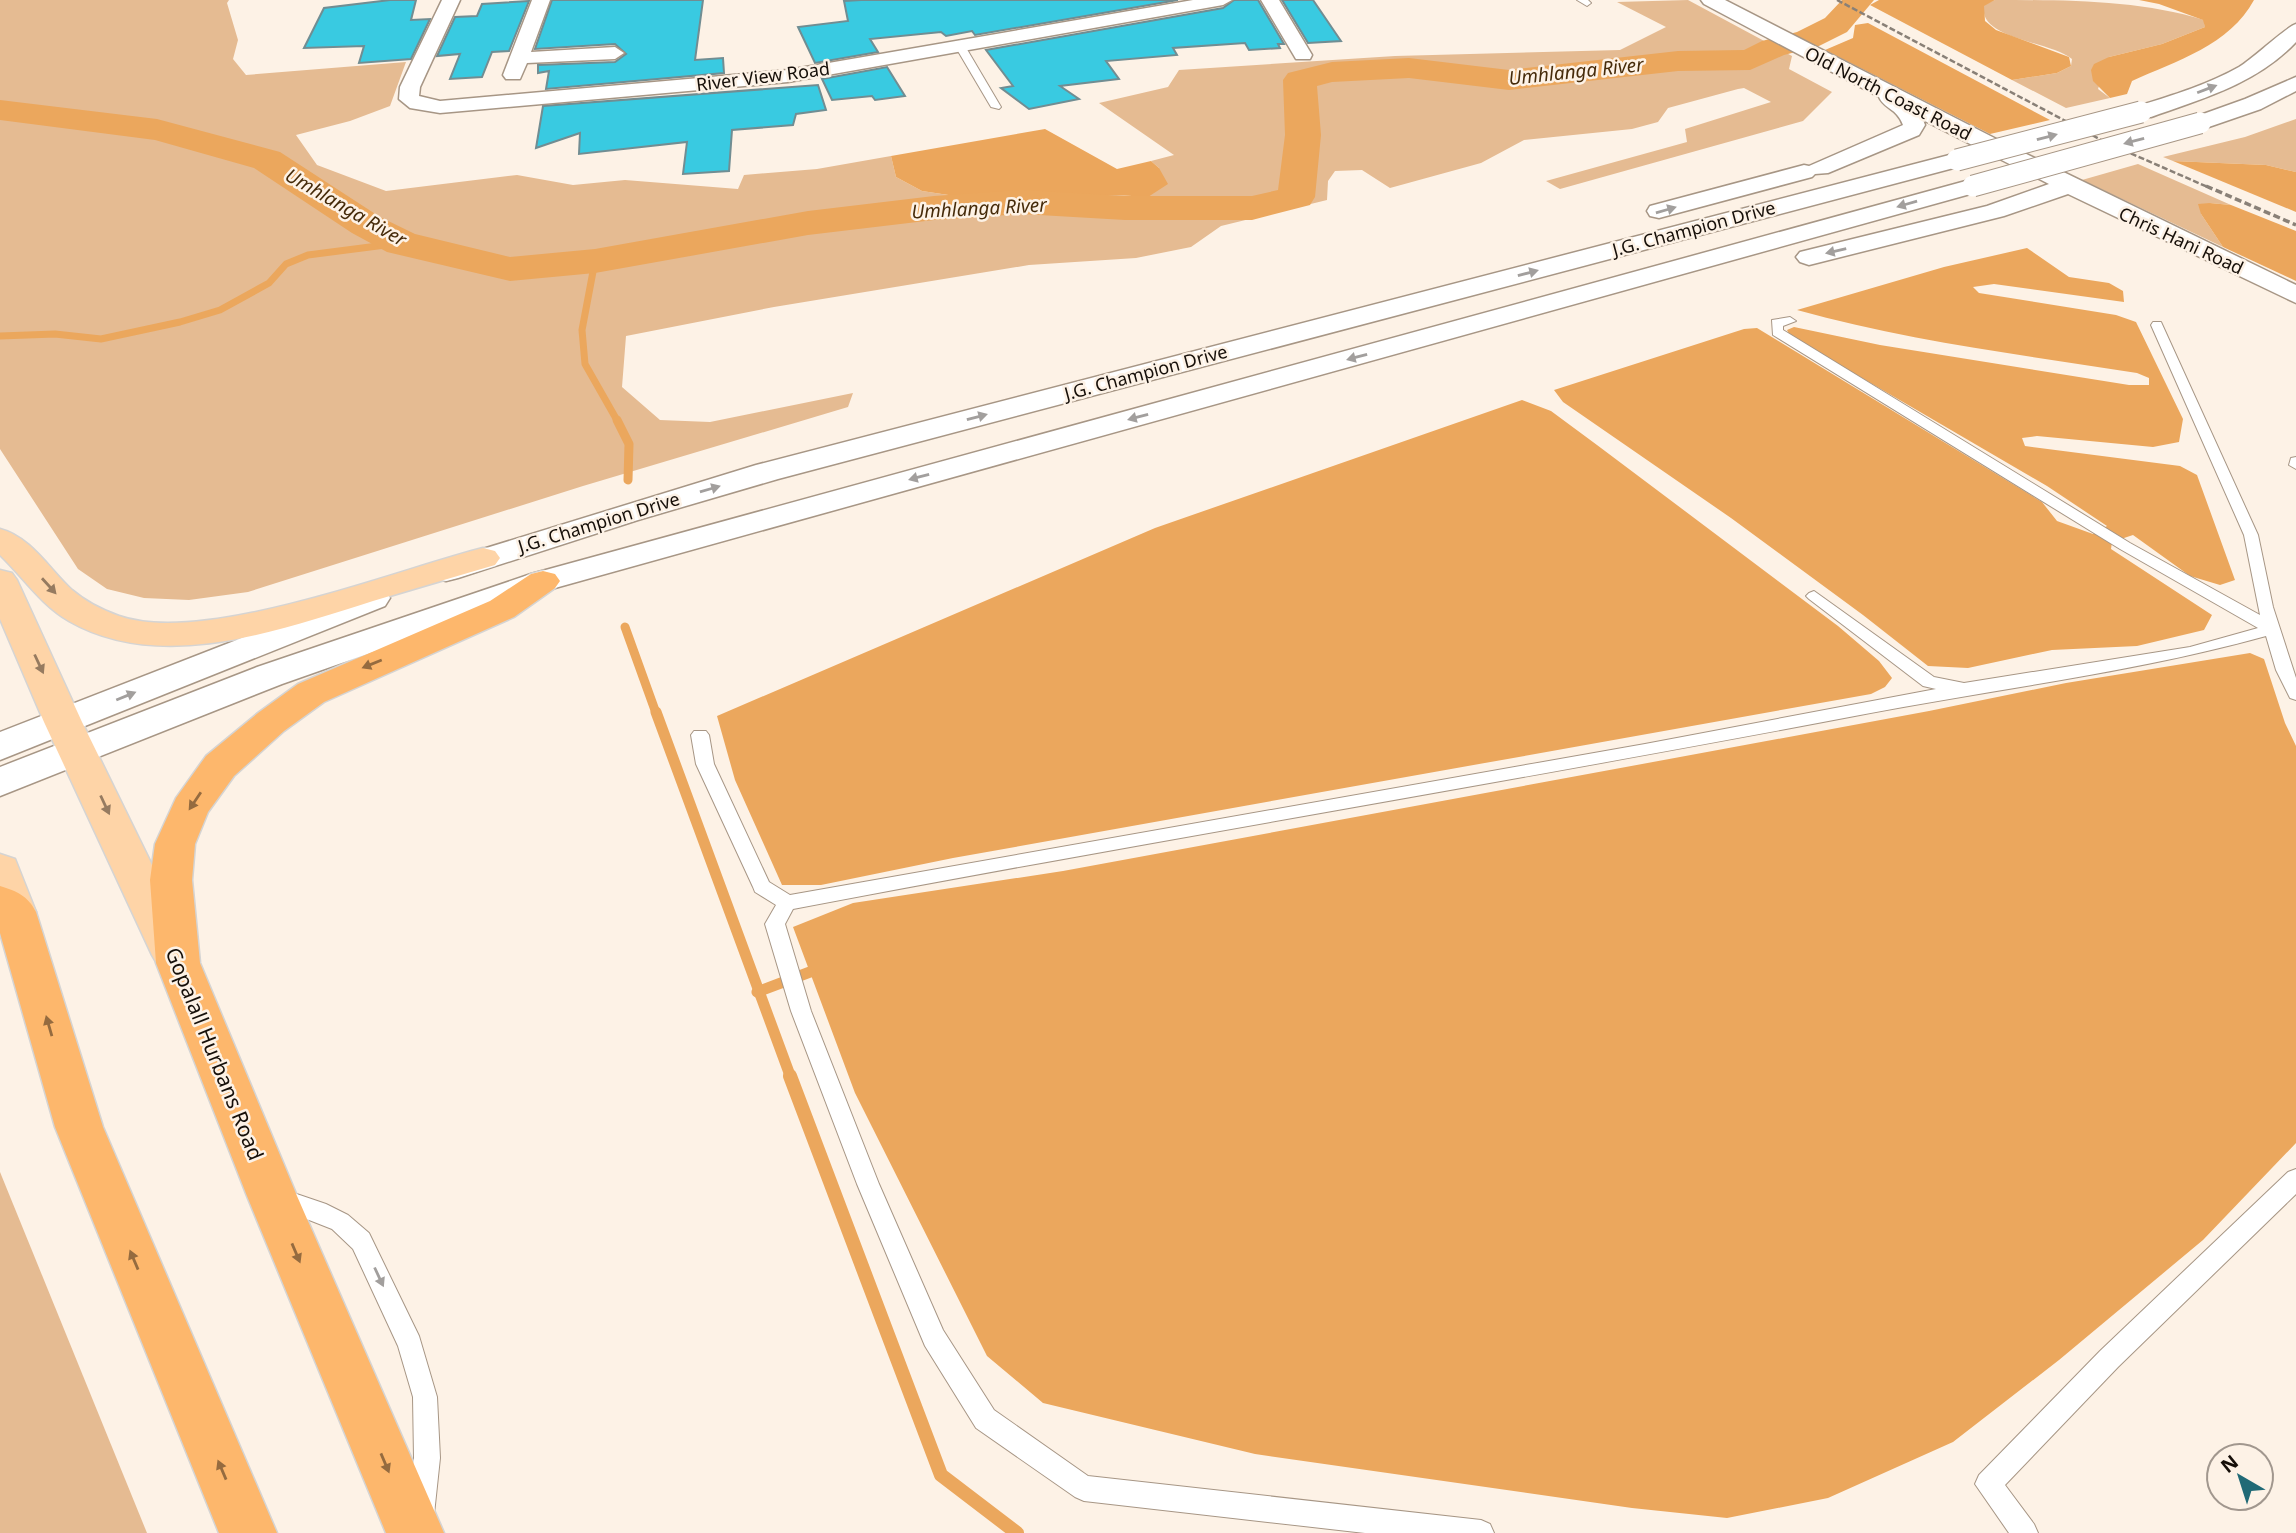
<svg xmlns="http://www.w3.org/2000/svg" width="2296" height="1533" viewBox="0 0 2296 1533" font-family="'Noto Sans',sans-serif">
<rect width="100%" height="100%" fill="#fdf2e6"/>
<g fill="#e5bb92">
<polygon points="0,0 229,0 227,3 238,40 233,59 246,75 406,62 390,106 350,121 296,135 317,165 386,191 517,175 573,185 625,180 738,189 744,175 817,169 891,156 896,177 922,191 955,196 1116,195 1148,197 1159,168 1151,161 1174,155 1099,103 1168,87 1179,70 1395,56 1620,50 1666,27 1617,2 1688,0 1792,56 1789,69 1832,92 1803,121 1560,189 1546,181 1687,142 1685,129 1771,102 1744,88 1738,89 1668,108 1658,122 1632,129 1524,140 1481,163 1390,188 1362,170 1335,171 1328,181 1327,200 1221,226 1191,247 1136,258 1029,265 774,307 626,336 622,387 660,420 710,422 853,393 848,407 583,486 248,592 189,600 144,598 107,589 78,569 0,449"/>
<path d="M1995,0C2064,0 2139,0 2204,20L2205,27L2162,44L2109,57L2098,89L2110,98L2066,108L2012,80L2057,73L2071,66L2072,59C2050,41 1977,39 1984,5Z"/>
<polygon points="2296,119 2296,172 2266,165 2173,161 2163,157 2245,137"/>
<polygon points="2138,164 2231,205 2210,203 2201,214 2223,247 2082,180"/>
<polygon points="0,1172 147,1533 0,1533"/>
</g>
<g fill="#eba65c">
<polygon points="1879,0 1995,0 1984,6 1985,21 1996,30 2069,57 2071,66 2057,73 2012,80 1870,5"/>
<path d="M2139,0H2254C2230,45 2176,61 2132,81L2127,94L2110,98L2093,81L2091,70L2094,64L2109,57L2162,44L2205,27L2203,20L2159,4Z"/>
<polygon points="1868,23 2050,120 1990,134 1825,50 1853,38 1855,25"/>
<polygon points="1045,129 1117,169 1151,161 1159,168 1168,184 1148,197 1116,195 955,196 922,191 896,177 891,156"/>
<polygon points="2173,161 2266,165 2296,172 2296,212"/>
<polygon points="2210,203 2231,205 2296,231 2296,281 2223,247 2201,214 2198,204"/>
</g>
<g fill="#eba75d">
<path d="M2027,248L2069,277L2109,283L2123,291L2124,302L1994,284L1973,287L1979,293L2116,315L2136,322L2183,419L2179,442L2153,447L2037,436L2022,438L2025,446L2180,466L2197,475L2235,580L2220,585L2190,576L2133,535L2112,542L2111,549L2212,615L2204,630L2137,646L2052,650L1968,668L1928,666L1863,615L1731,518L1563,402L1554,390L1744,329L1757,328L2042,502L2057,521L2093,534L2107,526L2047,486L1790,336L1787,330L1794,327L1880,345L2129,385H2149V378L2137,373C2023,355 1908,341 1797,310L1944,267Z"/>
<polygon points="1522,400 1551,411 1597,445 1838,626 1879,661 1892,678 1885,687 1871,694 953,858 821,885 782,885 735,780 717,716 1155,528"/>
<polygon points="2250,653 2264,659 2285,723 2296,746 2296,1143 2203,1240 2059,1360 1953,1442 1828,1498 1727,1518 1632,1508 1255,1454 1043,1403 987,1356 855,1093 793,927 853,903 1063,871 1929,711 2066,683"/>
</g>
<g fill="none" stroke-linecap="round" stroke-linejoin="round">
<g stroke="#eba75d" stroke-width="7">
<polyline points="595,261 582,330 585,364 618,422"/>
<polyline points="0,336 55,334 101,339 180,322 220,310 269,283 286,264 308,255 401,243"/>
</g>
<g stroke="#eba75d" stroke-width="9">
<polyline points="617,420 629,444 628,480"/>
<polyline points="625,627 656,713"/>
</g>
<g stroke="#eba75d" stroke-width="11">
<polyline points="656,712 791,1078"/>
<polyline points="757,992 810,972"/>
</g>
<polyline stroke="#eba75d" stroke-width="14" points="790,1076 941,1475 1017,1533"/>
<polygon fill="#eba75d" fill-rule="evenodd" points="1842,0 1874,0 1847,32 1819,46 1784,55 1750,70 1678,71 1509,90 1409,78 1332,82 1317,86 1321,135 1315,197 1310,205 1252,220 1125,220 1022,214 934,220 808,235 595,273 510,281 387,252 352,233 254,168 155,140 0,120 0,100 157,119 280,152 380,217 415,234 510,257 595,249 808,211 934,196 1022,190 1125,196 1252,196 1278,190 1285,135 1283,80 1288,73 1332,62 1409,58 1509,70 1678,51 1744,50 1762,41 1797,32 1825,18"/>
</g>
<g fill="#39cae1" stroke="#718d92" stroke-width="2">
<polygon points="390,0 416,0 411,20 430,19 411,59 359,63 364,46 304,48 324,8"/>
<polygon points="552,0 703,0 695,60 723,58 724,73 546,89 549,71 538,73 538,65 615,62 626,54 615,44 535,49"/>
<polygon points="861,0 1178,0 975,35 972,31 946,36 941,32 870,39 878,52 815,63 798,27 848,21 844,1"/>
<polygon points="1234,0 1258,0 1284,44 1278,44 1280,48 1249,50 1245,43 1173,48 1177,55 1106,61 1119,79 1060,86 1079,99 1029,109 1001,88 1013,86 986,50 1223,8"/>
<polygon points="1282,0 1313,0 1341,41 1308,43"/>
<polygon points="529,1 509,51 492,52 482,77 450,79 460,54 437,56 455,17 477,16 482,4"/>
<polygon points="887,67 905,96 875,100 872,96 832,100 822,79"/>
<polygon points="818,85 826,110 796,114 793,125 732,130 729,171 683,174 687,142 579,154 580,133 536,148 543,106"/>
</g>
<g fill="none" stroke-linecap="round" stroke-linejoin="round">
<defs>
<g id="lane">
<polygon points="1577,0 1588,0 1591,3 1587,6"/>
<polygon points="957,44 965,46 1001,107 999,109 991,107 955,46"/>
<path d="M1790,317L1796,321L1783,326V330L2130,543L2260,615L2244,535L2151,325L2153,322H2161L2258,535L2273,607L2296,678V700L2290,698L2276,670L2266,636C2133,673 1995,689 1860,715C1505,783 1148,841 793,909L785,924L811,1011L879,1184L943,1330L994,1410L1088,1476L1481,1520L1490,1524L1494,1533H1365L1084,1501L1075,1497L976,1428L925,1346L857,1184L791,1011L765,924L776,905L755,892L753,887L696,764L691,735L694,731H706L709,735L714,764L769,882L790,895L1645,744L1936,689L1923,686L1809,599L1806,596L1809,593L1814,591L1934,677L1964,683L2190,647L2258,628L2120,549L1773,335L1772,320Z"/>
<polygon points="2296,457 2296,469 2289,465 2291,458"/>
<polygon points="2296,1169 2296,1194 2118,1367 2005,1485 2034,1524 2038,1533 2009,1533 1975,1484 1979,1475 2100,1351 2288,1172"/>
<polygon points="279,1188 326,1204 348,1215 369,1233 419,1336 437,1397 440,1458 432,1533 406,1533 414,1458 413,1397 398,1346 353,1249 332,1229 271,1205 268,1198 271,1191"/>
</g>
<g id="street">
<polygon points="442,0 460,0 420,87 419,96 440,101 788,70 1193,0 1232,0 1223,5 788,82 440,113 410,108 399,99 400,87"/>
<polygon points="532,0 550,0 531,52 615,47 624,53 615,59 527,63 520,79 506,79 503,75"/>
<polygon points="1261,0 1279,0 1312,55 1310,59 1296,59"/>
</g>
<g id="secondary">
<path d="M1701,0H1725L2010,146L2296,285V303L2068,194L2004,216L1809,265L1800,262L1796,257L1800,252L1987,206L2049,184L1923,120L1925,125L1919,135L1828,173L1815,174L1812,177L1659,218L1650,216L1647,211L1650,206L1804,165L1809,166L1903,125C1897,108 1884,109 1879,97L1704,4Z"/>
<path d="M2296,24V42C2258,83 2202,99 2151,117H2135L2132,112L2135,107C2170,96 2207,85 2239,67C2254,58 2286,27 2296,24Z"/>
<polygon points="2296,77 2296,91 2261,109 2200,130 2192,128 2189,123 2192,118 2245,99"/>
<polygon points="1957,153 1965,155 1969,160 1965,165 778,479 638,520 458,578 446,581 434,578 429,571 434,564 756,465"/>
<polygon points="1973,179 1981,181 1985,186 1981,191 555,588 282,684 0,796 0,767 257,667 531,574"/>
<polygon points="373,587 385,590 390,598 385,606 0,760 0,732"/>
</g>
<g id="primary">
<path d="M0,529C31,537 50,570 72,590C86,602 102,610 119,616C204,646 393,571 483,548L495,551L500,558L495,565C454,577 413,589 373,601C280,630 161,674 69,621C41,605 23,577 0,555Z"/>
<polygon points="0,570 12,573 17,580 82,722 196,955 189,967 174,972 159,967 152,955 44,722 0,619"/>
<polygon points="0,854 15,859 36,912 30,924 15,928 0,923"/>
</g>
<g id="highway">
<polygon points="543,571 555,574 560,581 555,588 514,617 324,702 284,731 234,776 208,812 195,844 192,880 200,963 297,1196 444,1533 386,1533 247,1196 156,963 150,880 155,844 176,798 206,756 258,713 298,684 490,601 531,574"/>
<path d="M0,886C17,891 28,896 36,912L103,1127L277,1533H219L55,1127L0,933Z"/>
</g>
</defs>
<use href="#lane" stroke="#a79685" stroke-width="2"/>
<use href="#street" stroke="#a79685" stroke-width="3"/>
<use href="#secondary" stroke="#a79685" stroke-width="3"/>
<use href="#primary" stroke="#d5d4d3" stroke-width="3"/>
<use href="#highway" stroke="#d5d4d3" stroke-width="3"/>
<use href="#lane" fill="#fff" fill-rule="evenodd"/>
<use href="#street" fill="#fff" fill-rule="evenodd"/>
<use href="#secondary" fill="#fff" fill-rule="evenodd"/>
<use href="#primary" fill="#fed4a7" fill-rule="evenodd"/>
<use href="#highway" fill="#fdb76c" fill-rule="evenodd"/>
<polyline stroke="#898077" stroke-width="2.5" stroke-dasharray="6 2.5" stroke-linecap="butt" points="1837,0 2107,143 2210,188"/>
<polyline stroke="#898077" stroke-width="3.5" stroke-dasharray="7 3.5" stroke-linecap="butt" points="2206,186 2296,225"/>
<defs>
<g id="secondary-bridge">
<polyline points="1957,160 2141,112"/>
<polyline points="1973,186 2200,123"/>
</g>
</defs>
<use href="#secondary-bridge" stroke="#a79685" stroke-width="23" stroke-linecap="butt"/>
<use href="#secondary-bridge" stroke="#fff" stroke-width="21"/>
</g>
<defs><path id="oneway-solid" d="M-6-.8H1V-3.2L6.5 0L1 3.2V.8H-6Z" transform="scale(1.75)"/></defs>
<g fill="#a29f9d">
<use href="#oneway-solid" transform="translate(2207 89) rotate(-21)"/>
<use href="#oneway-solid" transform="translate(2047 137) rotate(-15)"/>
<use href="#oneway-solid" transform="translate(2134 141) rotate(165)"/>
<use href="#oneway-solid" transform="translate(1907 204) rotate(164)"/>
<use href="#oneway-solid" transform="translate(1666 210) rotate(-16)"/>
<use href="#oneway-solid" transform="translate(1836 251) rotate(167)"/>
<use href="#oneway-solid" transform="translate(1528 273) rotate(-15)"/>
<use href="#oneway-solid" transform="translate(1357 357) rotate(165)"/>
<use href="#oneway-solid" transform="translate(977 417) rotate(-15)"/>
<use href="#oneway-solid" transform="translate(1138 417) rotate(165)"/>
<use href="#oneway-solid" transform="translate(919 477) rotate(165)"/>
<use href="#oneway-solid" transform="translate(710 489) rotate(-16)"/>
<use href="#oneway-solid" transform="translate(126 696) rotate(-22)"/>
<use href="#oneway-solid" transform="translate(379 1277) rotate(65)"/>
</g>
<g fill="#967b60">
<use href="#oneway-solid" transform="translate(49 586) rotate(48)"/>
<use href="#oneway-solid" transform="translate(39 664) rotate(65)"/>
<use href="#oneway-solid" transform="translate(105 805) rotate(65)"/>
</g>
<g fill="#956b3f">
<use href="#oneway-solid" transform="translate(372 664) rotate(158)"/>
<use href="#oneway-solid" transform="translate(195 801) rotate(124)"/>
<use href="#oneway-solid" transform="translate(49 1026) rotate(-106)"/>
<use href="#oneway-solid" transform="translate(296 1253) rotate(67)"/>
<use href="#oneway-solid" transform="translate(134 1260) rotate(-113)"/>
<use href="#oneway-solid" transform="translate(385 1463) rotate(67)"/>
<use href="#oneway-solid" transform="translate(222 1470) rotate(-113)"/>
</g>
<g text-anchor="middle" stroke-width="5" stroke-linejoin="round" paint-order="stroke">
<g font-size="18" fill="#160f09" stroke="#fdf2e6">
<text transform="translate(763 77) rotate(-7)" y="6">River View Road</text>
<text transform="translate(1888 94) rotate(27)" y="6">Old North Coast Road</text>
<text transform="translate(1694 229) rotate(-15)" y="6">J.G. Champion Drive</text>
<text transform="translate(2181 241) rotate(25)" y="6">Chris Hani Road</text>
<text transform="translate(1146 373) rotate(-15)" y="6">J.G. Champion Drive</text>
<text transform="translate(599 523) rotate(-17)" y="6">J.G. Champion Drive</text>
</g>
<g font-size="19" font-style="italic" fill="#462b0a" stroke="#fdf2e6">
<text transform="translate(1576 71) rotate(-6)" y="7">Umhlanga River</text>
<text transform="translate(346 207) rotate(30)" y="7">Umhlanga River</text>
<text transform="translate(979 208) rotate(-3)" y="7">Umhlanga River</text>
</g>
<g font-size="21" fill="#160f09" stroke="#fdf2e6">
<text transform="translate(214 1054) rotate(68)" y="7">Gopalall Hurbans Road</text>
</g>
</g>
<g transform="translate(2240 1477) rotate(321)"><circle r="33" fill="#fdf2e6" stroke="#a1978e" stroke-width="2"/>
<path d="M0-5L12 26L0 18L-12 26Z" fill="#216a76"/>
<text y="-10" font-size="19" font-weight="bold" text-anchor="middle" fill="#160f09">N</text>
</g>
</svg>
